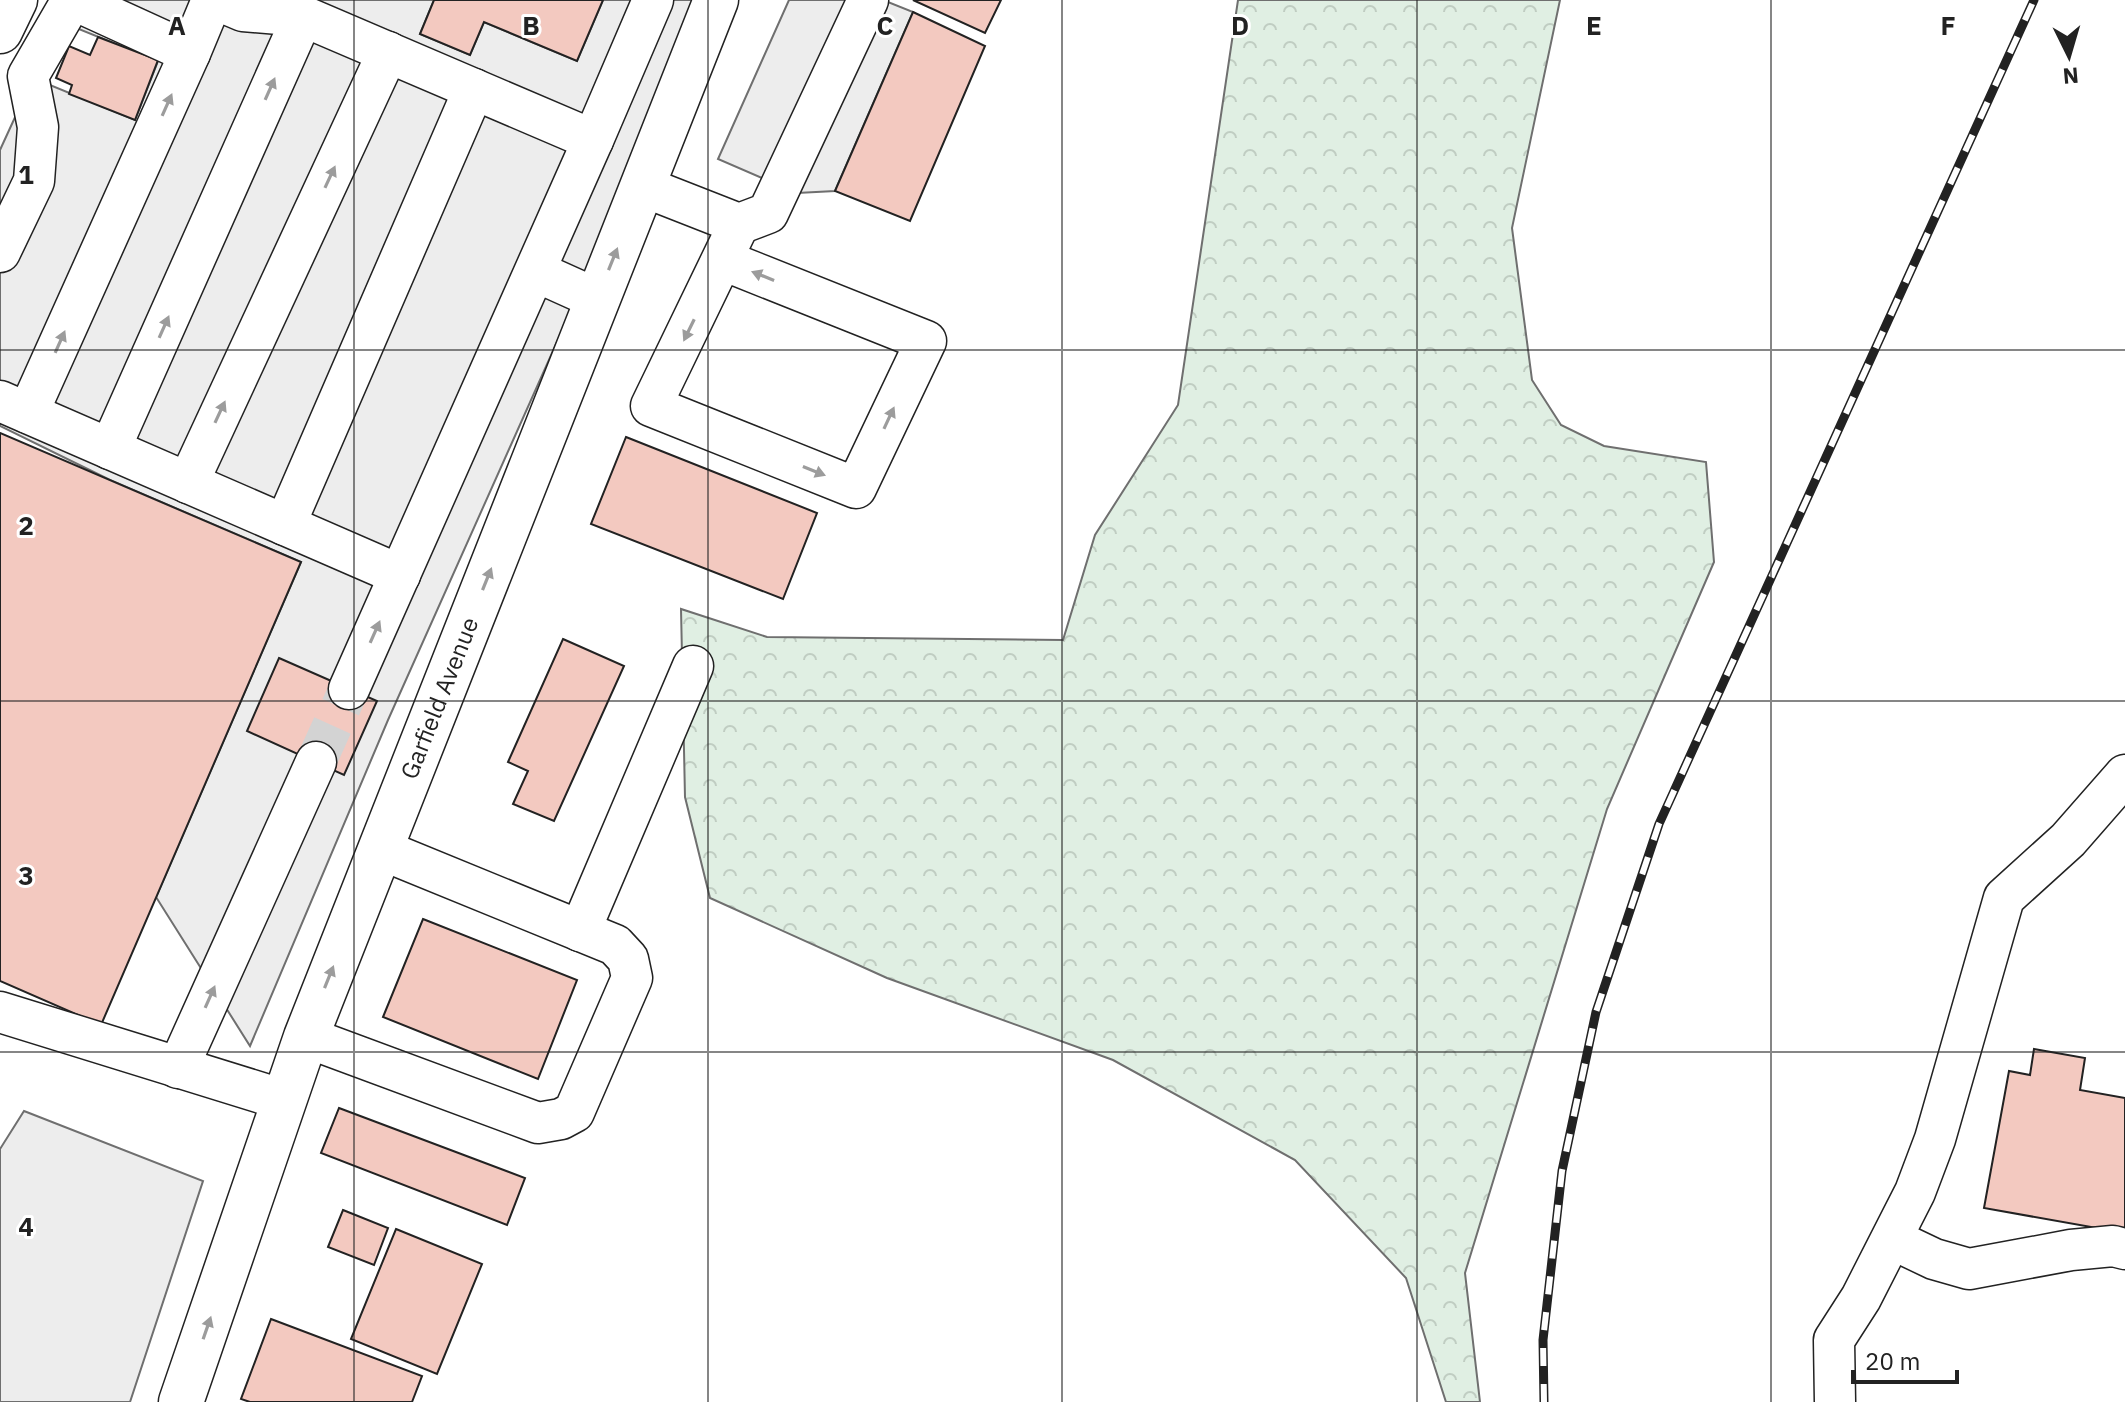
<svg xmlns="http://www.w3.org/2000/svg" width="2125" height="1402" viewBox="0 0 2125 1402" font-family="'IBM Plex Sans',sans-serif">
<defs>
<pattern id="forest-crowns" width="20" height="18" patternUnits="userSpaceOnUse" patternTransform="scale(2)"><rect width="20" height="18" fill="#e0efe3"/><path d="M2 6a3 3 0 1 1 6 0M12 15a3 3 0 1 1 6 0" fill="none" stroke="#c0cdc2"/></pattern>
</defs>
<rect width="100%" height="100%" fill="#fff"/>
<polygon fill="url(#forest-crowns)" stroke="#6f6f6f" stroke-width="2" points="1238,0 1560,0 1512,228 1532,380 1561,425 1604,446 1706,462 1714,562 1607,809 1465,1273 1480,1402 1446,1402 1406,1278 1295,1160 1113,1060 887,978 710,898 685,797 681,609 767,637 1063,640 1095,535 1178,405"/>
<g fill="#ededed" stroke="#6f6f6f" stroke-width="2">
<polygon points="62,0 189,0 247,26 259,0 434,0 420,34 470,55 484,22 577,61 603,0 704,0 662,107 388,720 250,1046 156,897 301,562 110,480 0,426 0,150 33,78 135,120 158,61 54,19"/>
<polygon points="789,0 883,0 913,12 835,191 797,193 718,159"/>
<polygon points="24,1111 203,1181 130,1402 0,1402 0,1149"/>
</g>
<g fill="#f3c9c0" stroke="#222" stroke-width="2">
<polygon points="434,0 603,0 577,61 484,22 470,55 420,34"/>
<polygon points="913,0 1001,0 985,33"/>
<polygon points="913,12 985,46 910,221 835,191"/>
<polygon points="98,37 158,60 135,120 69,94 72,85 56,78 69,46 90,55"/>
<polygon points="0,433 301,562 101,1025 0,981"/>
<polygon points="626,437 817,513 783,599 591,524"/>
<polygon points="563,639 624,666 554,821 513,804 528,771 508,762"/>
<polygon points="279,658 377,701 344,775 247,731"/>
<polygon points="423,919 577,980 538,1079 383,1017"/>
<polygon points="2034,1049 2085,1058 2080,1090 2125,1098 2125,1233 1984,1208 2009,1071 2030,1075"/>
<polygon points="339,1108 525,1178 507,1225 321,1153"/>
<polygon points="343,1210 388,1228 374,1265 328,1247"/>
<polygon points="396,1229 482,1264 437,1374 351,1339"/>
<polygon points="271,1319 422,1376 412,1402 250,1402 241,1399"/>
</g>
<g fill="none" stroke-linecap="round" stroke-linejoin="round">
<polyline stroke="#d3d3d3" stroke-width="40" stroke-dasharray="40 20" stroke-linecap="butt" points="316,762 349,689"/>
<defs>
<g id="minor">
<polyline points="74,0 190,53 212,0"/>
<polyline points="217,0 243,11 303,16 593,140 653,0"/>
<polyline points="642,186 739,224 768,213 868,0"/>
<polyline points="0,252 34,181 38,127 28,76 72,0"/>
<polyline points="723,260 926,341 856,488 651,406 739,224"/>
<polyline points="537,272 597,299"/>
<polyline points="0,401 400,575"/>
<polyline points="28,413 190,53"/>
<polyline points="110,449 303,16"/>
<polyline points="188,483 388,52"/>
<polyline points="285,525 474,89"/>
<polyline points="349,689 593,140"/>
<polyline points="580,931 693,666"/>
<polyline points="0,1012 284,1100"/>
<polyline points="306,1037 538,1123 561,1119 574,1112 632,978 628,959 615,945 380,849"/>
<polyline points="178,1068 316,762"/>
<polyline points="1892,1239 1934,1259 1969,1269 2071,1250 2113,1246 2125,1249"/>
<polyline points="1835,1402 1834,1340 1861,1298 1915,1192 1935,1139 2004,898 2068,840 2125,775"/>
</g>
<g id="major">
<polyline points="0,31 15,0"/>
<path id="s1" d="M181,1402L306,1037L716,0"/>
</g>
</defs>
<use href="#minor" stroke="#222" stroke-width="43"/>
<use href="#major" stroke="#222" stroke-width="47"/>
<use href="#minor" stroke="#fff" stroke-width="40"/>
<use href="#major" stroke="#fff" stroke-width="44"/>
<defs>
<polyline id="rail" points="1544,1402 1543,1340 1562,1171 1596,1012 1659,824 2034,0"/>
</defs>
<use href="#rail" stroke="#222" stroke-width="9"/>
<use href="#rail" stroke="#fff" stroke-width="6" stroke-dasharray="18" stroke-linecap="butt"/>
</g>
<defs><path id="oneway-solid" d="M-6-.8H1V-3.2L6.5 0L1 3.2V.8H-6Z" transform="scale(2)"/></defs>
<g fill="#9c9c9c">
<use href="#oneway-solid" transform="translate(270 89) rotate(-66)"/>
<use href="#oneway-solid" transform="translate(167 105) rotate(-66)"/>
<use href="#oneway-solid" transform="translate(330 177) rotate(-65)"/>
<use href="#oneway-solid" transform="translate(613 259) rotate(-68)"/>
<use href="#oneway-solid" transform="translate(763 276) rotate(-158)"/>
<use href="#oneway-solid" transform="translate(164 327) rotate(-66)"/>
<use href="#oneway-solid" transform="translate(689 330) rotate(116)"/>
<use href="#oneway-solid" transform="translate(60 342) rotate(-66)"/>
<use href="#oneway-solid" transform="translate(220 412) rotate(-65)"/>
<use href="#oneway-solid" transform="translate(889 418) rotate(-65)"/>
<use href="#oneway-solid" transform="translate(814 471) rotate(22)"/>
<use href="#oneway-solid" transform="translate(487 579) rotate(-68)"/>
<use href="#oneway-solid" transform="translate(375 632) rotate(-66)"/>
<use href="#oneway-solid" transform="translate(329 977) rotate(-68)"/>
<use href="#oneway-solid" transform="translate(210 997) rotate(-66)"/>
<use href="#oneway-solid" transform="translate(207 1328) rotate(-71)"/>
</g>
<path fill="none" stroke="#222" stroke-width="2" stroke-opacity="0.55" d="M354,0V1402M708,0V1402M1062,0V1402M1417,0V1402M1771,0V1402M0,350H2125M0,701H2125M0,1052H2125"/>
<g text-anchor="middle" stroke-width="6" stroke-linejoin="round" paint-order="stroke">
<g font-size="24" fill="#222" stroke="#fff">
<text dy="8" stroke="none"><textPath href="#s1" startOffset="750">Garfield Avenue</textPath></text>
</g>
</g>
<g font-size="26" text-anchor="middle" font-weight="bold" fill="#222" stroke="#fff" stroke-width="6" stroke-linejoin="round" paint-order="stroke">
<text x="177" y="35">A</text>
<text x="531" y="35">B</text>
<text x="885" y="35">C</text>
<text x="1240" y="35">D</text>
<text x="1594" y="35">E</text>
<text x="1948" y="35">F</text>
<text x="26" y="184">1</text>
<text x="26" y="535">2</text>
<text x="26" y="885">3</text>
<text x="26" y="1236">4</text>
</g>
<g transform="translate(2069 56) rotate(175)" stroke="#ffffff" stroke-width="6" paint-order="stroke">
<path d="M0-6L14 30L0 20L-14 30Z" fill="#222222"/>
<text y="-12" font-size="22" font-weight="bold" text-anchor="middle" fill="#222222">N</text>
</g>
<path d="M1853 1370v12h104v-12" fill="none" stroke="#222222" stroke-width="4"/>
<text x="1865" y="1370" font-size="24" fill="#222222" stroke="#ffffff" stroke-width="6" paint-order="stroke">20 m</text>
</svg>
